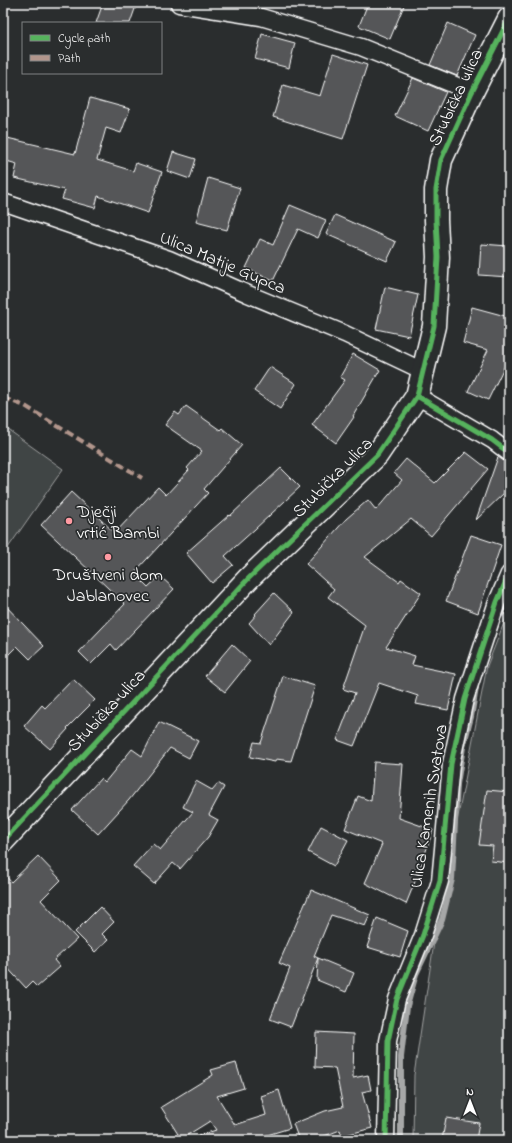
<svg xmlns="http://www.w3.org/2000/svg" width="512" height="1143" viewBox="0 0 512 1143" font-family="'Indie Flower',sans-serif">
<rect width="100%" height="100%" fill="#2a2d2e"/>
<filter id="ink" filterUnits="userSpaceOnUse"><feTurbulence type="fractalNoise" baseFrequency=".025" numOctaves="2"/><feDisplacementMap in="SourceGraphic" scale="8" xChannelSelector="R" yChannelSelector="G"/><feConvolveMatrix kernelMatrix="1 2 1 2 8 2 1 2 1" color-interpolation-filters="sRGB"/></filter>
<g filter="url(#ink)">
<g fill="#414445" stroke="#a0a2a2">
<polygon points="3,426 63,469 3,555"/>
<polygon points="509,610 509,1140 413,1140 414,1075 435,936 487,666"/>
</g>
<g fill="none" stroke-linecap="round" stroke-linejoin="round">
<g stroke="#a6a7a7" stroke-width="6">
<polyline points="498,618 509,605"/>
<polyline points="401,1140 401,1057 407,1006 416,974 442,920 452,879 457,784 463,747 471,717 476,688"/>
</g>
</g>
<g fill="#555758" stroke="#fff">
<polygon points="103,3 137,3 130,23 96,23"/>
<polygon points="368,3 405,3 390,39 359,26"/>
<polygon points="448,23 475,35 457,76 430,65"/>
<polygon points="262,34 295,43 289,68 255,59"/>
<polygon points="333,54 367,65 343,139 273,117 283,85 320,96"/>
<polygon points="413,78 446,92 428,131 395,116"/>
<polygon points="90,98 130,109 121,133 106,128 97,160 133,171 136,163 162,172 148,213 98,196 95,208 62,199 65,190 14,178 17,164 3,160 3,137 75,154"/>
<polygon points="173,152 196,159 190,179 167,171"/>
<polygon points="208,178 240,188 227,230 196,222"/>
<polygon points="290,205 326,220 318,238 298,229 273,281 246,268 260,239 273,245"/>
<polygon points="335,215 396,242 387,261 326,234"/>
<polygon points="481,244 509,246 509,277 479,275"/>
<polygon points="385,287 418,295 409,336 376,329"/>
<polygon points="472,307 509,317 509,357 488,400 468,391 488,350 463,343"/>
<polygon points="353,354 380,370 353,416 354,417 336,443 312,425 345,380 340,377"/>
<polygon points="270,367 296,384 280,409 254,391"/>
<polygon points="186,406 220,430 222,428 242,445 204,489 208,493 134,573 148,587 160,576 174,589 116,650 111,644 91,664 79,652 125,604 41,525 71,492 115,533 158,487 166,495 189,470 187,468 202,451 165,425 175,412 179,415"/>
<polygon points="466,452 488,469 431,536 411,519 365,557 399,582 401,579 421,593 386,647 415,656 412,665 456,674 448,710 416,704 418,696 379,683 354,746 337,740 355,693 343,689 365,625 328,597 334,589 306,564 346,519 368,500 376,510 402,480 394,473 406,459 435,483"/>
<polygon points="498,457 504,461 504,493 476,520"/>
<polygon points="281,468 300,487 255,529 225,556 233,565 212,583 186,553 229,515 230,516"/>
<polygon points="471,535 501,545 478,613 446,601"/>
<polygon points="274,593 294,612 269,645 249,623 256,615 255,614"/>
<polygon points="3,603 44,646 30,659 17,646 3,660"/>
<polygon points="232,644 250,661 225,692 205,676"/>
<polygon points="283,676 315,686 291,761 276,759 275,762 250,757 254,742 261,743"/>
<polygon points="73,679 95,700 67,728 68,729 50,749 24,726 42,705 45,708"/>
<polygon points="159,722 198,741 189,758 170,748 129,800 98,834 72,810 101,778 105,782 132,749 142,756"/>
<polygon points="374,762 403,764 399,818 433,830 420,869 406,904 365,883 382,844 345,829 358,796 371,801"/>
<polygon points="196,781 212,790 218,783 224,787 209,815 218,820 208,837 180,869 173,863 154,884 133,866 153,844 160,850 193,812 183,807"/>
<polygon points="487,790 509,792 509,863 491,861 493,846 479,845"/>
<polygon points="321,826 348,840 334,866 308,852"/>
<polygon points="38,856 61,880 41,900 77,939 54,960 60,967 37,987 32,982 26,988 3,963 3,873 11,882"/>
<polygon points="311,890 370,915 365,926 331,915 314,956 318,958 291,1027 270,1019 290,968 279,963"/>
<polygon points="100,907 114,922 102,934 108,940 95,952 75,932"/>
<polygon points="377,918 408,931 400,957 367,947"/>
<polygon points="318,958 354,973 346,992 317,980"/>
<polygon points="316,1032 354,1034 353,1078 368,1075 371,1090 362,1092 372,1128 342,1136 340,1130 314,1140 299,1140 293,1124 325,1111 343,1107 335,1068 315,1067"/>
<polygon points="236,1063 244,1088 217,1096 235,1125 266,1115 261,1096 279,1090 290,1128 251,1140 198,1140 198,1136 216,1130 210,1121 181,1139 161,1107 213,1075 211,1070"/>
<polygon points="446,1118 479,1123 476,1140 442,1140"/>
</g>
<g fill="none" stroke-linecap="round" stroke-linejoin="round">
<defs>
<g id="street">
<polyline points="179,4 261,17 361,47 472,92"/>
<polyline points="3,202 169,259 248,294 345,334 423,371"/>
<polyline points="417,396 492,440 509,453"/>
<polyline points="386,1140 388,1041 397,999 423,935 440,881 451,764 465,699 497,602 509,574"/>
</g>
<polyline id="secondary" points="3,841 248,579 377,455 417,396 434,326 438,257 436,220 436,190 441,160 472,92 509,19"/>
</defs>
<use href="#street" stroke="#fff" stroke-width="19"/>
<use href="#secondary" stroke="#fff" stroke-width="25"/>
<use href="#street" stroke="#2a2d2e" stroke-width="16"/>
<use href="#secondary" stroke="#2a2d2e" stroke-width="22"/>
<polyline stroke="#b2968c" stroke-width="4" stroke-dasharray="8 4" stroke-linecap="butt" points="3,398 25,406 142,478"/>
<defs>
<g id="cycleway">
<polyline points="417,396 492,440 509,453"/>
<polyline points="3,841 248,579 377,455 417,396 434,326 438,257 436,220 436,190 441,160 472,92 509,19"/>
<polyline points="386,1140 388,1041 397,999 423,935 440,881 451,764 465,699 497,602 509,574"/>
</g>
</defs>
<use href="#cycleway" stroke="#2a2d2e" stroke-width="8"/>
<use href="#cycleway" stroke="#56b35d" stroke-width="5"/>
</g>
</g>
<g fill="#ff9aa2" stroke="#2a2d2e" stroke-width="1.5">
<circle cx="69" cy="521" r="4"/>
<circle cx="108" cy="557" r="4"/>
</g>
<g text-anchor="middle" stroke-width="3.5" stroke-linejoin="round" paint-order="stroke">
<g font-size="18" fill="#fff" stroke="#2a2d2e">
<text transform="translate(455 97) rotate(-65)" y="6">Stubička ulica</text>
<text transform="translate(223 262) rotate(23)" y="6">Ulica Matije Gupca</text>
<text transform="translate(332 477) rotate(-45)" y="6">Stubička ulica</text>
<text transform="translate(106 710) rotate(-47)" y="6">Stubička ulica</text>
<text transform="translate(428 806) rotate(-81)" y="6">Ulica Kamenih Svatova</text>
</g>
<g font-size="18" fill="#fff" stroke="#2a2d2e" text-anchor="start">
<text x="77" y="517">Dječji<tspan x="77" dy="21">vrtić Bambi</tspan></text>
<text x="108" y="580" text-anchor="middle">Društveni dom<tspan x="108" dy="21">Jablanovec</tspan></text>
</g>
</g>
<rect width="512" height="1143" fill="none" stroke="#2a2d2e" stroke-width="16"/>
<rect x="8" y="8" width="496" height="1127" fill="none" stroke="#fff" stroke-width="1.5" filter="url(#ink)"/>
<rect x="22" y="22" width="140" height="52" fill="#2a2d2e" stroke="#7f8182"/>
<rect x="30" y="35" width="20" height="6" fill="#56b35d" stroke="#7f8182"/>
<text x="58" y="42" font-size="12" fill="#ffffff">Cycle path</text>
<rect x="30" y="55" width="20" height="6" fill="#b2968c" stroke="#7f8182"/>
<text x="58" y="62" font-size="12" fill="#ffffff">Path</text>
<g transform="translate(470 1101)" stroke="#2a2d2e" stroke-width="3" paint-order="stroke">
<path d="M0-3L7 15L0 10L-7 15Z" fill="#ffffff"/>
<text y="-6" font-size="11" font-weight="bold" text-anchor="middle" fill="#ffffff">N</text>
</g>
</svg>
